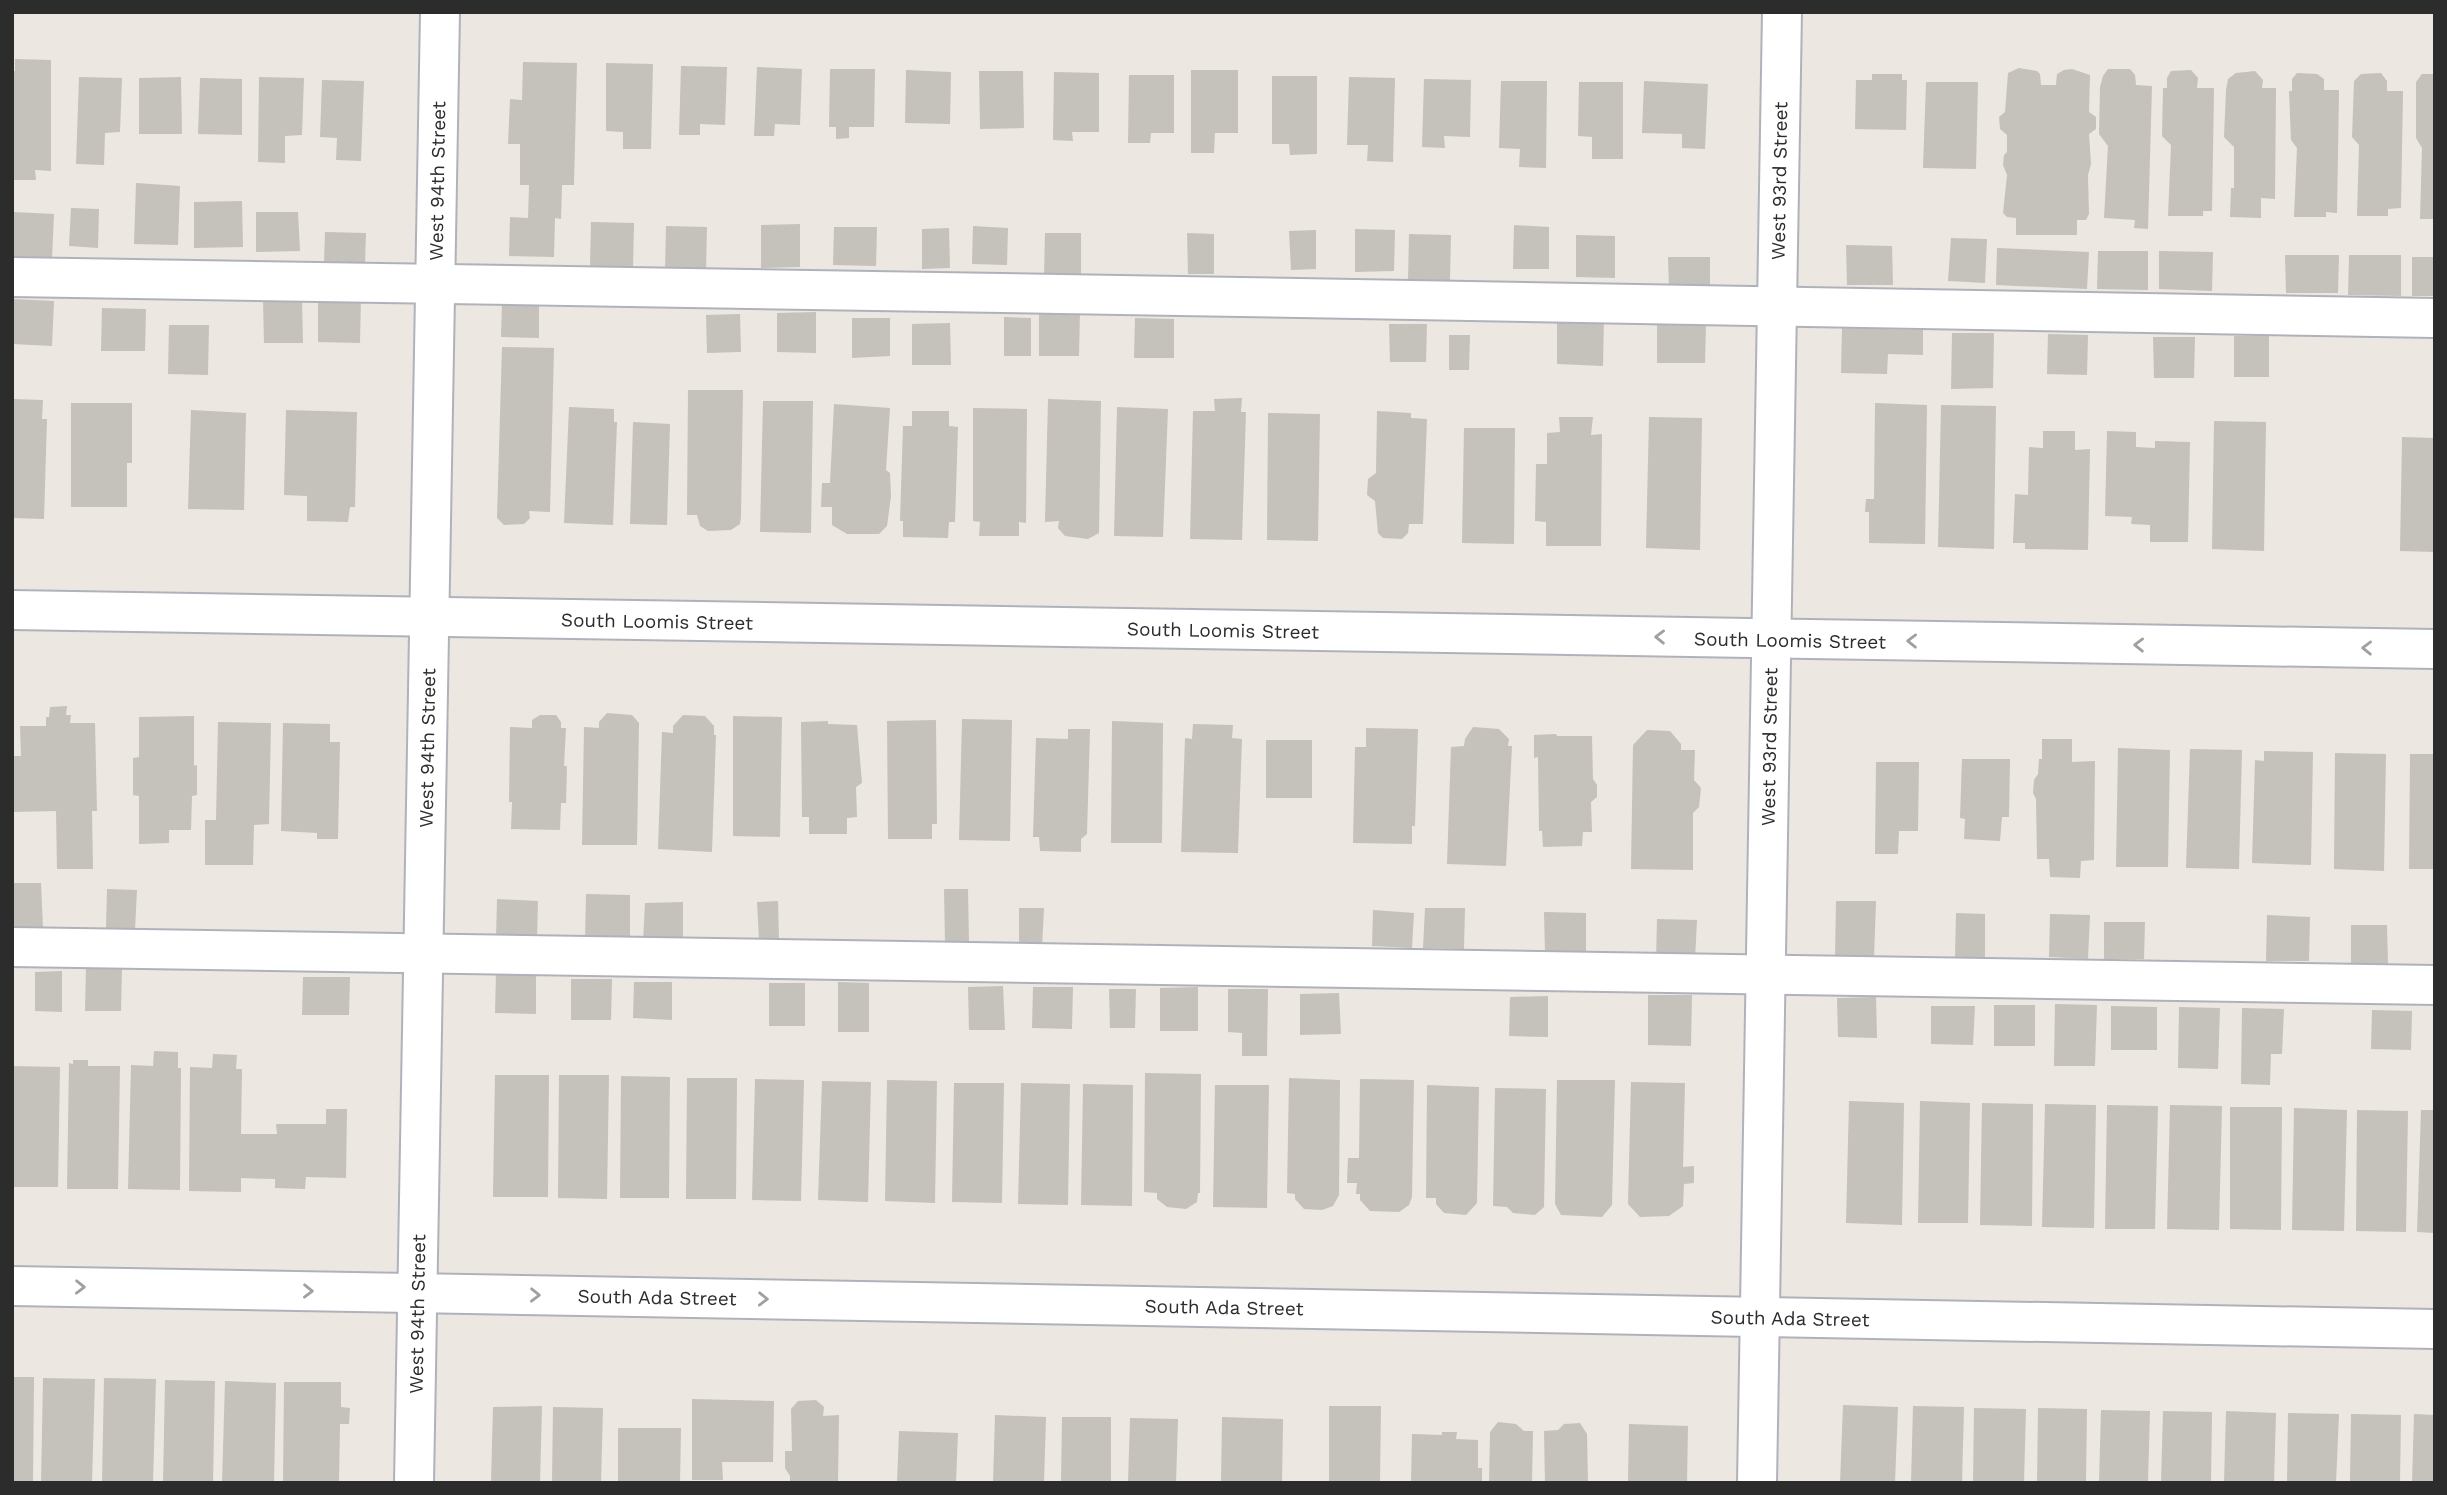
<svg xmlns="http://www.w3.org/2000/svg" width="2447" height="1495" viewBox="0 0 2447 1495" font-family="'Work Sans',sans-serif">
<rect width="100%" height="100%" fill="#ece7e0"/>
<g fill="#c5c1bb">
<polygon points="15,59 51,60 51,171 35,170 36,180 12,180 12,71 15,71"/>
<polygon points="523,62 577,63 574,185 562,185 561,219 555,218 554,257 509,256 510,217 528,218 529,185 520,185 520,144 508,144 510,99 522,100"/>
<polygon points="606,63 653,64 651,149 623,149 623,132 606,131"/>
<polygon points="681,66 727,67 725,125 700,124 700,135 679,135"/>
<polygon points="757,67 802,69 800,125 775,124 774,136 754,136"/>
<polygon points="2019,68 2037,71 2040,74 2041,85 2056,85 2057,74 2064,70 2072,69 2090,75 2089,112 2096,117 2096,129 2089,134 2091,164 2088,175 2089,214 2086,220 2077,220 2077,235 2016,235 2016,218 2007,217 2003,213 2007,175 2003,165 2004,155 2007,152 2007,135 2000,129 1999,117 2005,112 2008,73"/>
<polygon points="830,69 875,69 874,127 849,127 849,138 836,139 836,127 829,127"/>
<polygon points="2108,69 2130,69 2135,75 2136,85 2152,86 2148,229 2134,228 2135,220 2104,218 2108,146 2099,134 2100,87 2103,76"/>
<polygon points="906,70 951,72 950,124 905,123"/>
<polygon points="1191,70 1238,70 1238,133 1215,133 1214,153 1191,153"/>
<polygon points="2191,70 2198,78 2197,88 2214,88 2212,211 2203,211 2203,216 2168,216 2171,145 2162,136 2163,88 2167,88 2167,78 2171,71"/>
<polygon points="979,71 1023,71 1024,128 980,129"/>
<polygon points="2255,71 2263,80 2262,88 2276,88 2275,199 2261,198 2261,218 2230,217 2231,188 2234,188 2234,147 2224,137 2226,90 2228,79 2236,73"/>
<polygon points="1054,72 1099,73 1099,132 1072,132 1073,141 1053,140"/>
<polygon points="2297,73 2317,74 2324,79 2324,90 2339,90 2337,213 2326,212 2326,217 2294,217 2297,148 2291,140 2289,91 2292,91 2292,79"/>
<polygon points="2381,73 2387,81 2387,91 2403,91 2401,208 2388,209 2388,216 2357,216 2359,145 2352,137 2354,81 2361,74"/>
<polygon points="1872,74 1902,74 1902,80 1907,80 1906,130 1855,129 1856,80 1872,80"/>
<polygon points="2422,74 2435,74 2435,219 2420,219 2422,148 2416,138 2416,82"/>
<polygon points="1129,75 1174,75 1174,133 1151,133 1150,143 1128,143"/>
<polygon points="1272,76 1317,76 1317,154 1290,155 1289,144 1272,144"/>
<polygon points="79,77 122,78 120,132 105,133 104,165 76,164"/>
<polygon points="181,77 182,134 139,134 139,78"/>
<polygon points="259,77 304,78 302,135 285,136 285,163 258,162"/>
<polygon points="1349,77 1395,78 1393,162 1367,161 1368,145 1347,145"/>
<polygon points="200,78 242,79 242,135 198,134"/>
<polygon points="1424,79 1471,80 1470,137 1444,136 1445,148 1422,147"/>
<polygon points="322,80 364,81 361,161 336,160 337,138 320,137"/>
<polygon points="1501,81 1547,81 1546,168 1519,167 1520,149 1499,148"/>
<polygon points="1644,81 1708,84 1705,149 1682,148 1682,134 1642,133"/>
<polygon points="1579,82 1623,82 1623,159 1592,159 1592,137 1578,136"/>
<polygon points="1926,82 1978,82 1976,169 1923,168"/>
<polygon points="136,183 180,186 178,245 134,244"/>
<polygon points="242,201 243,247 194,248 194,202"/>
<polygon points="71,208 99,209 98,248 69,246"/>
<polygon points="13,212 54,214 52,259 12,257"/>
<polygon points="256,212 298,212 300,251 256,252"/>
<polygon points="591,222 634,223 633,268 590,267"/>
<polygon points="800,224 800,267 761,268 761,225"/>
<polygon points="1514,225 1549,227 1549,269 1513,269"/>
<polygon points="666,226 707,227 706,272 665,271"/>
<polygon points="973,226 1008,228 1007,265 972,264"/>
<polygon points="834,227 877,227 876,266 833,265"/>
<polygon points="949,228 950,268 922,269 922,229"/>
<polygon points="1355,229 1395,230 1394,271 1355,272"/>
<polygon points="1316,230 1316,269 1291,270 1289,231"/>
<polygon points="325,232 366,233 365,263 324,262"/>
<polygon points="1045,233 1081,233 1081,277 1044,276"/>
<polygon points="1187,233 1214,234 1214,274 1188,274"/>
<polygon points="1409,234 1451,235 1450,280 1408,280"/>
<polygon points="1576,235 1615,236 1615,278 1576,277"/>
<polygon points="1951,238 1987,239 1985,283 1948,281"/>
<polygon points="1846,245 1892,246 1893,285 1847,285"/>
<polygon points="1997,248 2089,252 2087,289 1996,285"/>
<polygon points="2098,251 2148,251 2148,290 2097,289"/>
<polygon points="2159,251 2213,252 2212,291 2159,289"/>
<polygon points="2285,255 2339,255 2338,293 2286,293"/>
<polygon points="2349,255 2401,255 2401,296 2348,295"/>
<polygon points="1668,257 1710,257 1710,289 1669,290"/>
<rect x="2412" y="257" width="23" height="39"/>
<polygon points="318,296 361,296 360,343 318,342"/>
<polygon points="12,299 54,301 52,346 12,344"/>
<polygon points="302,299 303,343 264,343 263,300"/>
<polygon points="502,302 539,303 539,338 501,337"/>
<polygon points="102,308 146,309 145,351 101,351"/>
<polygon points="1039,311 1080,312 1079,356 1039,356"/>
<polygon points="816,312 816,353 777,352 777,313"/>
<polygon points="740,314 741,352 707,353 706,315"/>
<polygon points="1557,316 1604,316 1603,366 1557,364"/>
<polygon points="1004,317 1031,318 1031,356 1004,356"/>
<polygon points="852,318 890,318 890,356 852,358"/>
<polygon points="1135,318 1174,319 1174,358 1134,358"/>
<polygon points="950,323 951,365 912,365 912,324"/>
<polygon points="1706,323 1705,363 1657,363 1657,324"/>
<polygon points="1389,324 1427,324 1426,362 1390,362"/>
<polygon points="169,325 209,325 208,375 168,374"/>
<polygon points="1842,328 1923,330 1923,355 1888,354 1887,374 1841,373"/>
<polygon points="1952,333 1994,333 1993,388 1951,389"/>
<polygon points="2048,334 2088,335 2087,375 2047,374"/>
<polygon points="1449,335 1470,335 1469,370 1449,370"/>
<rect x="2234" y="336" width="35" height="41"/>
<polygon points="2153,337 2195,337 2194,378 2154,378"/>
<polygon points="502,347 554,348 550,512 529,511 530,518 524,524 504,525 497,518"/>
<polygon points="688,390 743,390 741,517 740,524 731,530 708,531 700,526 697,515 687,515"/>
<polygon points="1242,398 1241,412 1246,412 1242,540 1190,539 1193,411 1215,411 1214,399"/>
<polygon points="13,399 43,400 42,419 47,419 44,519 12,518"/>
<polygon points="1048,399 1101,401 1099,533 1088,539 1065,536 1058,528 1059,521 1045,522"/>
<polygon points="763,401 813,401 811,533 760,532"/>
<polygon points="71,403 132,403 132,463 127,463 127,507 71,507"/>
<polygon points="1875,403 1927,405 1925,544 1869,543 1869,512 1865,512 1866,499 1874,499"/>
<polygon points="834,404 890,408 886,470 890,473 891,496 887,526 879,534 847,534 832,525 832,507 821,507 822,483 830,483"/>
<polygon points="1941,405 1996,406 1994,549 1938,547"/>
<polygon points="569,407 614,409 614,422 617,422 613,525 564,523"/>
<polygon points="1117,407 1168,409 1163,537 1114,536"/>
<polygon points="973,408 1027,409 1026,523 1019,522 1019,536 979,536 980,522 973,521"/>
<polygon points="191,410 246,413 244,510 188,509"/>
<polygon points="286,410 357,412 355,507 350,507 348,522 307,521 307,496 284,495"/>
<polygon points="912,411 949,411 949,426 958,427 955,522 949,522 948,538 903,537 903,521 900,521 903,426 912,426"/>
<polygon points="1377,411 1411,413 1411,418 1427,419 1423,524 1409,524 1408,533 1402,539 1383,538 1378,533 1375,501 1367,495 1368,479 1376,473"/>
<polygon points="1268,413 1320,414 1318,541 1267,540"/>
<polygon points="1559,417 1593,417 1591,435 1602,434 1601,546 1546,546 1546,522 1535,521 1536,464 1547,464 1547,433 1560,432"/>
<polygon points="1649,417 1702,418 1700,550 1646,548"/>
<polygon points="2214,421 2266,422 2264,551 2212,549"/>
<polygon points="633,422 670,424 667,525 630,524"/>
<polygon points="1464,428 1515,428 1514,544 1462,543"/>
<polygon points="2043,431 2075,431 2075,450 2090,449 2088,550 2025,549 2025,543 2013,543 2015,494 2028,495 2029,447 2043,448"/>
<polygon points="2107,431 2136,432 2136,447 2155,448 2155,441 2190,442 2188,542 2150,542 2150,525 2131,524 2132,517 2105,516"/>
<polygon points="2402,437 2435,438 2435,552 2400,551"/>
<polygon points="67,706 66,715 71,715 70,723 95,723 97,811 92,811 93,869 57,869 56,811 13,812 12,756 21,756 20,726 46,726 46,717 49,717 50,707"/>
<polygon points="607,713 632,715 639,723 637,845 582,845 584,727 599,728 599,722"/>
<polygon points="540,715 556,715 561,722 561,728 566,728 564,766 567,766 566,803 561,803 560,830 511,829 512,802 509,802 510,727 532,728 532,720"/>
<polygon points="683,715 705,716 714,726 714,735 716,735 712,852 658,849 662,732 673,733 673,726"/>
<polygon points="194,716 194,766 197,765 197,795 192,796 191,830 169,830 169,843 139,844 139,796 133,795 133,758 139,757 139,717"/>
<polygon points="733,716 782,717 780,837 733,836"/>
<polygon points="962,719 1012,720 1010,841 959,840"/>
<polygon points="936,720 937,824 932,824 932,839 888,839 887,721"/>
<polygon points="828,721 828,724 857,725 862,783 856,787 857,817 847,818 847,834 809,834 809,817 802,817 801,722"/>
<polygon points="1112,721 1163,723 1162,843 1111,843"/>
<polygon points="218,722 271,723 269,824 254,825 253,865 205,865 205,820 216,820"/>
<polygon points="283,723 330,724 330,742 340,742 338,839 317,839 317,833 281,831"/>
<polygon points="1193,724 1233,725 1232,738 1242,739 1238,853 1181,852 1185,738 1192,739"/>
<polygon points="1473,727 1499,729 1509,739 1508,746 1512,746 1506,866 1447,864 1451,747 1464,746 1465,739"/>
<polygon points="1366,728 1418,729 1415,826 1412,826 1412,844 1353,843 1355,747 1366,747"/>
<polygon points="1068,729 1090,729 1087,834 1081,839 1081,852 1040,851 1039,837 1033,837 1036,738 1068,739"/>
<polygon points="1647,730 1670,731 1681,744 1681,750 1695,750 1694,780 1701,788 1699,807 1693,813 1693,870 1631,869 1633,745"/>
<polygon points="1556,734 1557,736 1592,736 1593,779 1597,785 1597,797 1591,802 1592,832 1583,832 1582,846 1543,847 1542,831 1539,831 1538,757 1534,758 1534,735"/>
<polygon points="2042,739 2072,739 2072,762 2095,761 2094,860 2081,861 2080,878 2050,877 2049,859 2037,859 2036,799 2033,793 2034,780 2038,774 2039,759 2042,759"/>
<rect x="1266" y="740" width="46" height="58"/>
<polygon points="2118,748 2170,750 2168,867 2116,867"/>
<polygon points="2190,749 2242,750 2239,869 2186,868"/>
<polygon points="2264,751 2313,752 2311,865 2252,863 2255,760 2264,761"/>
<polygon points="2335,753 2386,754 2384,871 2334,869"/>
<polygon points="2410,754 2435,754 2435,869 2409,869"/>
<polygon points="1962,759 2010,759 2009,817 2002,817 2000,841 1964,839 1965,819 1960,818"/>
<polygon points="1876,762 1919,762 1918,831 1899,831 1898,854 1875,854"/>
<polygon points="12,883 41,883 43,928 12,929"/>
<polygon points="107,889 137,890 135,930 106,929"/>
<polygon points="944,889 968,889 969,941 945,942"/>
<polygon points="586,894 630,895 630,941 585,941"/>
<polygon points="497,899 538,901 537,940 496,938"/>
<polygon points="778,901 779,939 759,940 757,902"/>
<polygon points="1836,901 1876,901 1874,958 1835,957"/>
<polygon points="683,902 683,941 643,942 645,903"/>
<polygon points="1019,908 1044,908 1042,948 1019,949"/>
<polygon points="1425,908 1465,908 1464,949 1423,948"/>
<polygon points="1373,910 1414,913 1412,948 1372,946"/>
<polygon points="1544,912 1586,913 1586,952 1545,953"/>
<polygon points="1956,913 1985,914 1985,959 1955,957"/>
<polygon points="2050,914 2090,915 2088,959 2049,957"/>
<polygon points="2267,915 2310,917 2309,961 2266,961"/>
<polygon points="1657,919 1697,920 1695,960 1656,960"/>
<polygon points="2104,922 2145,922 2144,959 2104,959"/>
<polygon points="2351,925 2387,925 2388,966 2351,967"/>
<polygon points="86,967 122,968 121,1011 85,1011"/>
<polygon points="62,971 62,1012 35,1011 35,972"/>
<polygon points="496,973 536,973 536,1014 495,1013"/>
<polygon points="303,977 350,977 349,1015 302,1015"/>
<polygon points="571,979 612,979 611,1020 571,1020"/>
<polygon points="634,982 672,982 672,1020 633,1018"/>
<polygon points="838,982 869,983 869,1032 838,1032"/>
<rect x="769" y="983" width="36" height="43"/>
<polygon points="1003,986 1005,1030 969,1030 968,987"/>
<polygon points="1033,987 1073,987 1072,1029 1032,1028"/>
<polygon points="1198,987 1198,1031 1160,1031 1160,988"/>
<polygon points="1109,989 1136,989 1135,1028 1110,1028"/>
<polygon points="1228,989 1268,989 1267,1056 1242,1056 1242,1033 1228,1032"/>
<polygon points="1339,993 1341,1034 1300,1035 1300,994"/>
<polygon points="1648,995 1692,995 1691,1046 1648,1045"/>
<polygon points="1548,996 1548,1037 1509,1036 1510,997"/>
<polygon points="1876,997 1877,1038 1838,1037 1837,998"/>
<polygon points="2055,1004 2097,1005 2095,1066 2054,1066"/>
<rect x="1994" y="1005" width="41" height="41"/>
<polygon points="1931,1006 1975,1006 1973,1045 1931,1044"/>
<polygon points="2111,1006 2157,1007 2157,1050 2111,1050"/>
<polygon points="2179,1007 2220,1008 2218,1069 2178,1068"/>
<polygon points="2242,1008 2284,1009 2282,1054 2271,1054 2270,1085 2241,1084"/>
<polygon points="2372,1010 2412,1011 2411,1050 2371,1049"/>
<polygon points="154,1051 178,1052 178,1068 181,1068 180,1190 128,1189 131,1065 153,1066"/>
<polygon points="213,1054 237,1055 236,1069 242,1069 241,1134 277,1134 276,1124 326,1124 326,1109 347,1109 346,1178 306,1177 305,1189 275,1188 275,1179 241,1178 241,1192 189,1191 190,1067 212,1068"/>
<polygon points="73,1060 88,1060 88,1066 120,1066 118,1189 67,1189 69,1063 73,1064"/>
<polygon points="12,1066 60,1067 58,1187 12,1187"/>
<polygon points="1145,1073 1201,1074 1200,1193 1198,1193 1197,1202 1186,1209 1167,1207 1157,1199 1157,1193 1144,1192"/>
<polygon points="495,1075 549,1075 548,1197 493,1197"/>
<polygon points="559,1075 609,1075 607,1199 558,1198"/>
<polygon points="621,1076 670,1077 669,1198 620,1198"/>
<polygon points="687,1078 737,1078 736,1199 686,1199"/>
<polygon points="1289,1078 1340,1080 1339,1195 1333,1206 1322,1210 1304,1209 1295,1199 1295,1194 1287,1193"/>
<polygon points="755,1079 804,1080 801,1201 752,1200"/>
<polygon points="1360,1079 1414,1080 1412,1197 1409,1205 1399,1212 1370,1211 1360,1200 1360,1194 1356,1194 1357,1183 1347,1183 1348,1158 1359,1158"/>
<polygon points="887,1080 937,1081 935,1203 885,1201"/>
<polygon points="1557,1080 1615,1080 1612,1205 1602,1217 1561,1215 1555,1204"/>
<polygon points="822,1081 871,1082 868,1202 818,1200"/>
<polygon points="1631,1082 1685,1083 1683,1167 1694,1166 1694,1183 1684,1184 1683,1206 1669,1216 1640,1217 1628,1204"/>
<polygon points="954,1083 1004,1083 1002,1203 952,1202"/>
<polygon points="1021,1083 1070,1084 1068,1205 1018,1204"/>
<polygon points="1083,1084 1133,1085 1132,1206 1081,1205"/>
<polygon points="1215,1085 1269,1085 1267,1208 1213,1207"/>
<polygon points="1427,1085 1479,1087 1477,1203 1466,1215 1444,1213 1436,1204 1436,1198 1426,1198"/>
<polygon points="1495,1088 1546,1089 1544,1207 1535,1215 1513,1213 1507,1207 1493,1206"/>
<polygon points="1849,1101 1904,1103 1902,1225 1846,1223"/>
<polygon points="1920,1101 1970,1103 1968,1223 1918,1223"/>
<polygon points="1982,1103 2033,1104 2032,1226 1980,1225"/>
<polygon points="2045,1104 2096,1105 2094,1228 2042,1227"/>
<polygon points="2107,1105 2158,1106 2155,1229 2105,1229"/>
<polygon points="2170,1105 2222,1106 2219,1230 2167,1229"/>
<polygon points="2230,1107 2282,1107 2281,1230 2230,1229"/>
<polygon points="2294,1108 2347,1110 2344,1231 2292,1230"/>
<polygon points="2357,1110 2408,1111 2406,1232 2356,1231"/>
<polygon points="2421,1110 2435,1110 2435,1233 2417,1232"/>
<polygon points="12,1377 34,1377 33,1483 12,1483"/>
<polygon points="43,1378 95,1379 92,1483 41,1483"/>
<polygon points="104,1378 156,1379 153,1483 102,1483"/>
<polygon points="165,1380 215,1381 213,1483 163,1483"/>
<polygon points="225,1381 276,1383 274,1483 222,1483"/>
<polygon points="284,1382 341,1382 341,1407 350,1408 349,1424 340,1424 339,1483 283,1483"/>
<polygon points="692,1399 774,1401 773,1462 722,1462 723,1480 692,1480"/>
<polygon points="816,1400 824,1407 823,1416 839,1415 838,1483 790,1483 790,1476 785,1468 785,1451 792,1451 791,1409 798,1401"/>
<polygon points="1843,1405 1898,1407 1895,1483 1840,1483"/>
<polygon points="542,1406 540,1483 491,1483 493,1407"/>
<polygon points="1329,1406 1381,1406 1380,1483 1329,1483"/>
<polygon points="1913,1406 1964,1407 1962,1483 1911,1483"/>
<polygon points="553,1407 603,1408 601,1483 552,1483"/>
<polygon points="1974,1408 2026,1409 2024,1483 1973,1483"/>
<polygon points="2038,1408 2087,1409 2086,1483 2037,1483"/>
<polygon points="2101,1410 2150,1411 2148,1483 2099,1483"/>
<polygon points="2163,1411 2212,1412 2211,1483 2161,1483"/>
<polygon points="2226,1411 2276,1413 2274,1483 2224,1483"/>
<polygon points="2288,1413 2339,1414 2336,1483 2287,1483"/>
<polygon points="2351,1414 2401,1415 2400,1483 2350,1483"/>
<polygon points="2414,1414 2435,1415 2435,1483 2412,1483"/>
<polygon points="995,1415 1046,1417 1044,1483 993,1483"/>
<polygon points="1062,1417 1111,1417 1111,1483 1061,1483"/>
<polygon points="1222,1417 1283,1419 1282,1483 1221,1483"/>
<polygon points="1130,1418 1178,1419 1176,1483 1128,1483"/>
<polygon points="1498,1422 1516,1424 1524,1431 1533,1431 1532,1483 1489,1483 1490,1432"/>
<polygon points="1580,1423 1587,1434 1588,1483 1545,1483 1544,1431 1558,1430 1564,1424"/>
<polygon points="1629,1424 1688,1426 1687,1483 1628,1483"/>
<polygon points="618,1428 681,1428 680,1483 618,1483"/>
<polygon points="899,1431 958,1433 956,1483 897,1483"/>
<polygon points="1442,1432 1457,1432 1456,1439 1478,1440 1478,1468 1482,1468 1482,1483 1411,1483 1412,1434 1442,1435"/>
</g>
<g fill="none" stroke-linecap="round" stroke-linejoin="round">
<defs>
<g id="minor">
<path d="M12,277C820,286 1627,307 2435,318"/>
<polyline points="12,610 2435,649"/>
<polyline points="12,947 2435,985"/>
<polyline points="12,1286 2435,1329"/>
<polyline points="414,1483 440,12"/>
<polyline points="1757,1483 1782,12"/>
</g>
</defs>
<use href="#minor" stroke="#b0b2bb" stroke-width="42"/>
<use href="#minor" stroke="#fff" stroke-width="38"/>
</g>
<defs><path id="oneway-chevron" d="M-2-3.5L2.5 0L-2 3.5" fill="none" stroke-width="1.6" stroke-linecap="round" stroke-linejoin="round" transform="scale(1.75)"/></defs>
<g stroke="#a0a0a0">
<use href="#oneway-chevron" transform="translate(1660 637) rotate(-179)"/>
<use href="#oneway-chevron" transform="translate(1912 641) rotate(-179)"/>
<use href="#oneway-chevron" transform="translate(2139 645) rotate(-179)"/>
<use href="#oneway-chevron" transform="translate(2367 648) rotate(-179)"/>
<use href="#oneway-chevron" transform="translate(80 1287) rotate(1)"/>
<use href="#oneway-chevron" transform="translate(308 1291) rotate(1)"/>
<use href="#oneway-chevron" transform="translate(535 1295) rotate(1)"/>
<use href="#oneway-chevron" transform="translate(763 1299) rotate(1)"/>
</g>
<g text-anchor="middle" stroke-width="6" stroke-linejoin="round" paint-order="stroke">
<g font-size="19" fill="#2c2c2c" stroke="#fff">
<text transform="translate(437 181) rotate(-89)" y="7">West 94th Street</text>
<text transform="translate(1779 181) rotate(-89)" y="7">West 93rd Street</text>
<text transform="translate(657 621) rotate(1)" y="7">South Loomis Street</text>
<text transform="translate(1223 630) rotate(1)" y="7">South Loomis Street</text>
<text transform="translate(1790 640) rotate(1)" y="7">South Loomis Street</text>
<text transform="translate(1769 747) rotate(-89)" y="7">West 93rd Street</text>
<text transform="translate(427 748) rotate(-89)" y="7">West 94th Street</text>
<text transform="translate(657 1297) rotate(1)" y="7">South Ada Street</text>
<text transform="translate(1224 1307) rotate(1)" y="7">South Ada Street</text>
<text transform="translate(417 1314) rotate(-89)" y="7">West 94th Street</text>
<text transform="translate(1790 1318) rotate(1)" y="7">South Ada Street</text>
</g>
</g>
<rect width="2447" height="1495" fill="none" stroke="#2c2c2c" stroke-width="28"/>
</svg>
